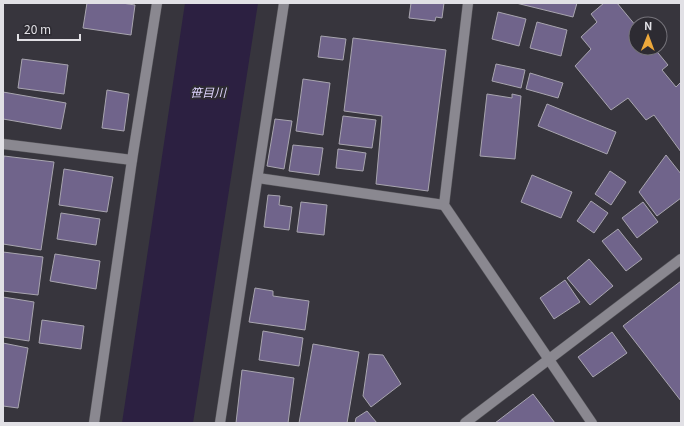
<svg xmlns="http://www.w3.org/2000/svg" width="684" height="426" viewBox="0 0 684 426" font-family="Georgia,'Noto Sans JP',serif">
<rect width="100%" height="100%" fill="#37353d"/>
<polygon fill="#2c2041" points="185,3 258,3 193,423 122,423"/>
<g fill="#70648b" stroke="#a8a5af">
<polygon points="87,3 122,3 135,5 131,35 83,28"/>
<polygon points="411,3 444,3 442,18 436,17 435,21 409,18"/>
<polygon points="516,3 577,3 573,17"/>
<polygon points="604,3 617,3 636,26 636,48 654,48 668,65 662,70 676,87 681,82 681,152 654,115 646,120 628,98 611,110 575,66 591,49 581,37 597,22 591,14"/>
<polygon points="498,12 526,19 519,46 492,39"/>
<polygon points="537,22 567,30 561,56 530,48"/>
<polygon points="321,36 346,39 343,60 318,57"/>
<polygon points="353,38 446,50 428,191 376,184 382,116 344,111"/>
<polygon points="22,59 68,65 64,94 18,88"/>
<polygon points="496,64 525,70 521,88 492,81"/>
<polygon points="530,73 563,83 558,98 526,89"/>
<polygon points="303,79 330,83 323,135 296,131"/>
<polygon points="107,90 129,94 124,131 102,128"/>
<polygon points="3,92 66,103 61,129 3,119"/>
<polygon points="487,94 512,98 512,94 521,96 515,159 480,156"/>
<polygon points="547,104 616,132 607,154 538,126"/>
<polygon points="343,116 376,120 372,148 339,144"/>
<polygon points="275,119 292,121 284,169 267,166"/>
<polygon points="293,145 323,148 319,175 289,171"/>
<polygon points="338,149 366,153 363,171 336,168"/>
<polygon points="666,155 681,174 681,198 657,216 639,192"/>
<polygon points="4,156 54,162 41,250 3,244 3,165"/>
<polygon points="64,169 113,177 107,212 59,205"/>
<polygon points="610,171 626,182 611,205 595,194"/>
<polygon points="532,175 572,192 561,218 521,202"/>
<polygon points="268,195 280,196 279,205 292,207 289,230 264,227"/>
<polygon points="591,201 608,213 594,233 577,221"/>
<polygon points="301,202 327,205 324,235 297,232"/>
<polygon points="643,202 658,222 637,238 622,218"/>
<polygon points="61,213 100,219 96,245 57,239"/>
<polygon points="618,229 642,259 626,271 602,241"/>
<polygon points="3,252 43,257 38,295 3,291"/>
<polygon points="55,254 100,261 96,289 50,281"/>
<polygon points="589,259 613,286 590,305 567,278"/>
<polygon points="565,280 580,302 554,319 540,298"/>
<polygon points="681,281 681,401 623,326"/>
<polygon points="255,288 273,291 273,296 309,301 305,330 249,322"/>
<polygon points="3,297 34,302 29,341 3,337"/>
<polygon points="42,320 84,326 81,349 39,343"/>
<polygon points="263,331 303,338 299,366 259,360"/>
<polygon points="612,332 627,353 593,377 578,357"/>
<polygon points="3,343 28,348 18,408 3,406"/>
<polygon points="313,344 359,352 347,423 299,423"/>
<polygon points="369,354 383,355 401,384 371,407 363,396"/>
<polygon points="242,370 294,378 288,423 236,423"/>
<polygon points="533,394 555,423 495,423"/>
<polygon points="367,411 377,423 355,423 356,418"/>
</g>
<g fill="none" stroke-linecap="round" stroke-linejoin="round">
<defs>
<g id="minor">
<polyline points="468,3 444,205 592,423"/>
<polyline points="3,144 132,160"/>
<polyline points="258,178 444,205"/>
<polyline points="94,423 132,160 157,3"/>
<polyline points="220,423 284,3"/>
<polyline points="465,423 681,259"/>
</g>
</defs>
<use href="#minor" stroke="#555459" stroke-width="11"/>
<use href="#minor" stroke="#8a8890" stroke-width="10"/>
</g>
<g text-anchor="middle" stroke-width="4" stroke-linejoin="round" paint-order="stroke">
<g font-size="12" font-style="italic" fill="#ddd2fa" stroke="#2d2b32">
<text x="208" y="97">笹目川</text>
</g>
</g>
<rect width="684" height="426" fill="none" stroke="#e1e0e5" stroke-width="8"/>
<g transform="translate(648 36) rotate(1)"><circle r="19" fill="#2d2b32" stroke="#75737a"/>
<path d="M0-3L7 15L0 10L-7 15Z" fill="#eda83b"/>
<text y="-6" font-size="11" font-weight="bold" text-anchor="middle" fill="#e1e0e5">N</text>
</g>
<path d="M18 34v6h62v-6" fill="none" stroke="#e1e0e5" stroke-width="2"/>
<text x="24" y="34" font-size="12" fill="#e1e0e5" stroke="#2d2b32" stroke-width="3" paint-order="stroke">20 m</text>
</svg>
